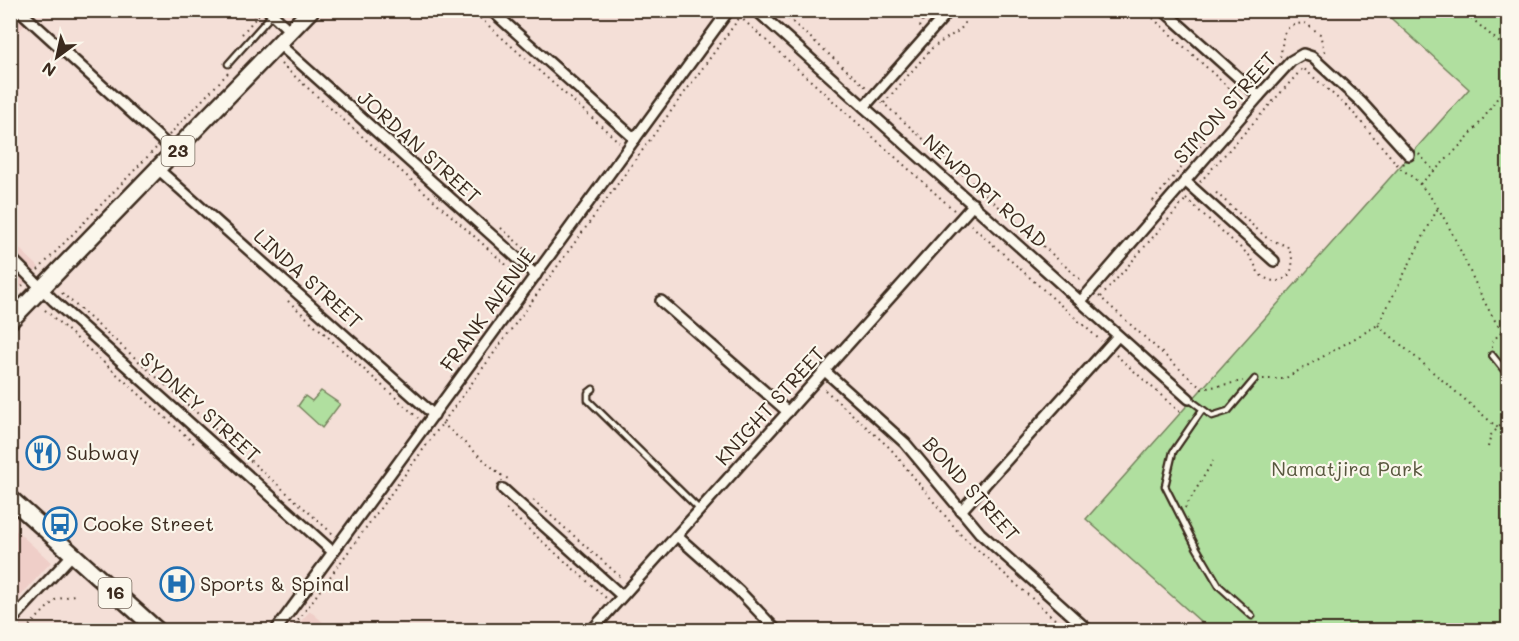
<svg xmlns="http://www.w3.org/2000/svg" width="1519" height="641" viewBox="0 0 1519 641" font-family="Mali,sans-serif">
<rect width="100%" height="100%" fill="#f4dfd7"/>
<filter id="ink" filterUnits="userSpaceOnUse"><feTurbulence type="fractalNoise" baseFrequency=".0167" numOctaves="2"/><feDisplacementMap in="SourceGraphic" scale="12" xChannelSelector="R" yChannelSelector="G"/><feConvolveMatrix kernelMatrix="1 2 1 2 8 2 1 2 1" color-interpolation-filters="sRGB"/></filter>
<g filter="url(#ink)">
<g fill="#efcec8">
<polygon points="11,11 37,11 11,40"/>
<polygon points="10,240 39,267 11,298 10,298"/>
<polygon points="11,526 51,562 11,607"/>
<polygon points="310,611 332,630 293,630"/>
</g>
<g fill="#b0df9f" stroke="#76845e" stroke-width="1.5">
<polygon points="1383,11 1508,11 1508,630 1210,630 1086,519 1469,89"/>
<polygon points="321,391 340,404 322,428 298,406 305,396 312,401"/>
</g>
<g fill="none" stroke-linecap="round" stroke-linejoin="round">
<defs>
<g id="service">
<polyline points="228,64 276,10"/>
<polyline points="1492,355 1508,375"/>
<polyline points="593,389 588,393 588,400 700,510"/>
<polyline points="1189,399 1212,416 1228,411 1255,379"/>
<polyline points="1202,410 1173,452 1165,486 1196,547 1219,586 1252,616"/>
</g>
<g id="minor">
<polyline points="19,10 176,153"/>
<polyline points="268,10 291,32"/>
<polyline points="491,10 635,139"/>
<polyline points="756,10 1189,399"/>
<polyline points="1163,10 1259,96"/>
<polyline points="279,44 536,275"/>
<polyline points="864,107 946,14"/>
<polyline points="159,170 434,415"/>
<polyline points="1185,181 1274,261"/>
<polyline points="10,257 54,301 333,552"/>
<polyline points="661,301 788,412"/>
<polyline points="1081,301 1259,96 1291,61 1303,54 1312,57 1361,102 1409,155"/>
<polyline points="826,372 905,443 980,533 1088,630"/>
<polyline points="503,489 622,596"/>
<polyline points="961,511 1118,336"/>
<polyline points="677,536 739,591 776,630"/>
<polyline points="10,622 72,555"/>
<polyline points="276,630 729,10"/>
<polyline points="592,630 974,204"/>
</g>
<g id="primary">
<polyline points="10,321 311,10"/>
<polyline points="10,498 157,630"/>
</g>
</defs>
<use href="#service" stroke="#3b2a1e" stroke-width="9"/>
<use href="#minor" stroke="#3b2a1e" stroke-width="14"/>
<use href="#primary" stroke="#3b2a1e" stroke-width="20"/>
<g stroke="#3b2a1e" stroke-width="2" stroke-dasharray="1.5 4.5" stroke-linecap="butt">
<polyline points="250,10 257,17"/>
<polyline points="471,10 619,142"/>
<polyline points="779,10 867,88"/>
<polyline points="1144,10 1242,100"/>
<polyline points="1462,10 1508,50"/>
<polyline points="739,16 955,211"/>
<polyline points="709,17 714,10"/>
<polyline points="920,27 927,10"/>
<polyline points="242,34 260,13"/>
<path d="M1280,57C1285,38 1278,25 1305,23L1320,34L1325,55"/>
<polyline points="281,64 521,278"/>
<polyline points="882,102 1083,282"/>
<polyline points="884,103 933,47 960,30 965,23 963,10"/>
<polyline points="169,135 229,72"/>
<polyline points="1419,154 1434,171"/>
<path d="M1404,163L1401,169C1452,199 1469,292 1508,339"/>
<polyline points="1200,182 1303,68 1350,109 1401,169"/>
<path d="M1420,184C1454,153 1488,121 1508,78"/>
<path d="M1186,199L1251,257L1259,274C1283,293 1302,270 1287,246L1268,239L1213,190"/>
<polyline points="1153,201 1206,139"/>
<polyline points="971,225 1101,341"/>
<polyline points="501,228 535,258"/>
<polyline points="38,270 157,147"/>
<polyline points="62,293 333,534"/>
<polyline points="1099,296 1202,389 1243,381"/>
<polyline points="1101,297 1187,198"/>
<polyline points="10,299 23,285"/>
<polyline points="288,301 418,418"/>
<polyline points="45,310 195,444"/>
<polyline points="1378,325 1498,428"/>
<polyline points="1492,348 1492,342 1502,331"/>
<polyline points="1116,355 1181,413"/>
<polyline points="1263,379 1284,379 1378,325 1438,208"/>
<polyline points="825,390 890,448 960,534 1067,630"/>
<polyline points="442,423 501,475 502,481"/>
<polyline points="1488,447 1491,435 1508,418"/>
<polyline points="501,475 510,480"/>
<polyline points="533,500 623,579"/>
<polyline points="1185,508 1213,461"/>
<polyline points="506,509 606,598"/>
<polyline points="1257,623 1262,630"/>
<polyline points="1098,626 1103,630"/>
<polyline points="25,630 55,600 74,595"/>
<polyline points="291,630 740,17"/>
</g>
<use href="#service" stroke="#fbf7ec" stroke-width="4.5"/>
<use href="#minor" stroke="#fbf7ec" stroke-width="9"/>
<use href="#primary" stroke="#fbf7ec" stroke-width="15"/>
</g>
</g>
<defs>
<symbol id="restaurant-ring" viewBox="-11 -11 22 22"><circle r="9.5" fill="#fbf7ec" stroke="#1f6fb2" stroke-width="1.5"/><path d="M-5-6h1v4h1v-4h1v4h1v-4h1v5L-1.5 .5V6h-2V.5L-5-1ZM5-6V6H3V1.5H1.5Q1.5-4 5-6Z" fill="#1f6fb2"/></symbol>
<symbol id="bus-ring" viewBox="-11 -11 22 22"><circle r="9.5" fill="#fbf7ec" stroke="#1f6fb2" stroke-width="1.5"/><path d="M-5-6H5V4H4V6H2V4H-2V6H-4V4H-5ZM-3.5-4V0h7V-4ZM-3.5 1.2v1.5H-2V1.2ZM2 1.2v1.5H3.5V1.2Z" fill="#1f6fb2"/></symbol>
<symbol id="hospital-ring" viewBox="-11 -11 22 22"><circle r="9.5" fill="#fbf7ec" stroke="#1f6fb2" stroke-width="1.5"/><path d="M-5-5h3v3.5h4V-5h3V5h-3V1.5h-4V5h-3Z" fill="#1f6fb2"/></symbol>
</defs>
<g fill-rule="evenodd">
<use href="#restaurant-ring" x="24" y="434" width="38" height="38"/>
<use href="#bus-ring" x="41" y="505" width="38" height="38"/>
<use href="#hospital-ring" x="158" y="565" width="38" height="38"/>
</g>
<g text-anchor="middle" stroke-width="4.5" stroke-linejoin="round" paint-order="stroke">
<g fill="#fbf7ec" stroke="#75685c" stroke-width="1.5">
<rect x="161.5" y="136" width="33" height="30" rx="4.5"/>
<rect x="98.5" y="578" width="33" height="30" rx="4.5"/>
</g>
<g font-size="18" font-weight="bold" fill="#3b2a1e">
<text x="178" y="157">23</text>
<text x="115" y="599">16</text>
</g>
<g font-size="20" fill="#3b2a1e" stroke="#fbf7ec">
<text transform="translate(1225 108) rotate(-48)" y="7">SIMON STREET</text>
<text transform="translate(419 147) rotate(42)" y="7">JORDAN STREET</text>
<text transform="translate(985 191) rotate(42)" y="7">NEWPORT ROAD</text>
<text transform="translate(308 279) rotate(42)" y="7">LINDA STREET</text>
<text transform="translate(488 310) rotate(-54)" y="7">FRANK AVENUE</text>
<text transform="translate(770 406) rotate(-48)" y="7">KNIGHT STREET</text>
<text transform="translate(200 407) rotate(42)" y="7">SYDNEY STREET</text>
<text transform="translate(971 489) rotate(48)" y="7">BOND STREET</text>
</g>
<g font-size="20" fill="#3b2a1e" stroke="#fbf7ec" text-anchor="start">
<text x="66" y="460">Subway</text>
<text x="83" y="531">Cooke Street</text>
<text x="200" y="591">Sports &amp; Spinal</text>
</g>
<g font-size="20" fill="#58573e" stroke="#fbf7ec">
<text x="1347" y="476">Namatjira Park</text>
</g>
</g>
<rect width="1519" height="641" fill="none" stroke="#fbf7ec" stroke-width="36"/>
<rect x="18" y="18" width="1483" height="605" fill="none" stroke="#3b2a1e" stroke-width="2" filter="url(#ink)"/>
<g transform="translate(57 57) rotate(213)" stroke="#fbf7ec" stroke-width="4.5" paint-order="stroke">
<path d="M0-4.5L10 22L0 15L-10 22Z" fill="#3b2a1e"/>
<text y="-9" font-size="16" font-weight="bold" text-anchor="middle" fill="#3b2a1e">N</text>
</g>
</svg>
